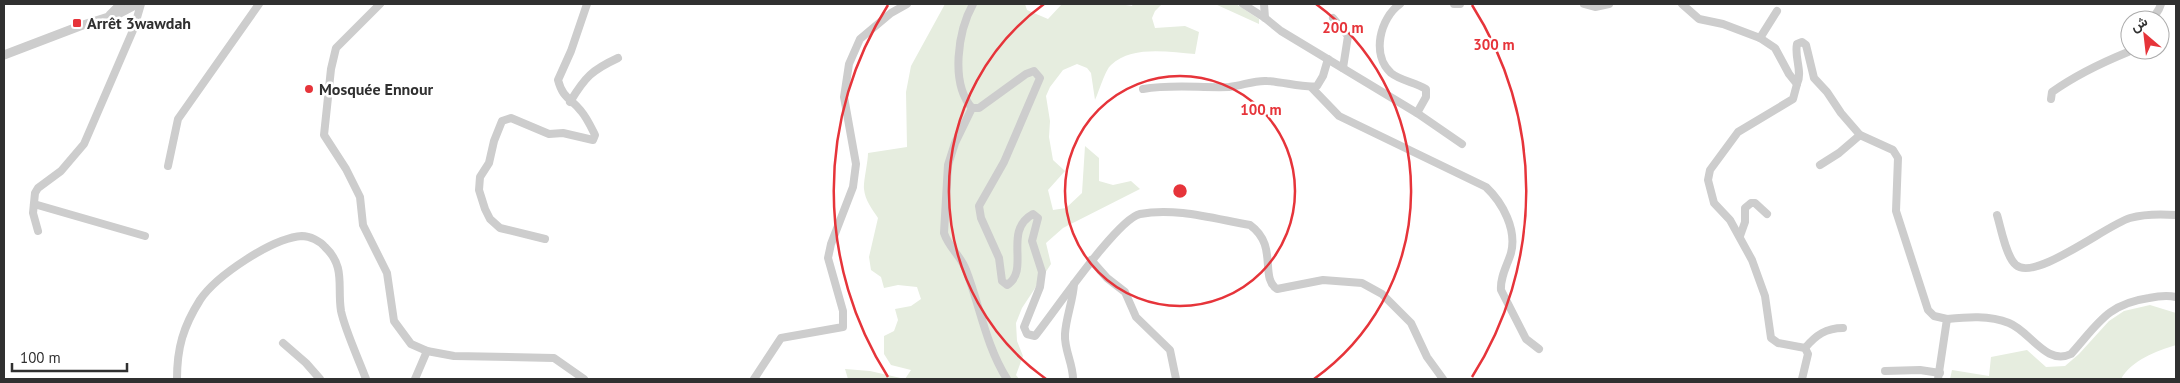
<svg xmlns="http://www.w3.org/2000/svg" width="2180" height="383" viewBox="0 0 2180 383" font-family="'PT Sans',Vazirmatn,sans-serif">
<rect width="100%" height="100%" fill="#fff"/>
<g fill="#e6eddf">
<path d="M945,4H1025L1027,10L1048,19L1062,4H1119L1132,6L1133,4H1162L1155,11L1152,18L1155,28L1185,26L1199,32L1195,54C1169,52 1132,45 1111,65C1105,70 1099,92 1095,100L1091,73L1087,68L1077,64L1063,70L1050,87L1046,96L1050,121L1049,137L1053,160L1065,171L1048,190L1053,210L1066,208L1082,193L1085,146L1099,158V181L1113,185L1131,181L1140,189L1063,228L1046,243L1051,264L1022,308L1016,323L1017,341L1023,356L1016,375L1019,379H905L911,370L891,365L884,354V336L894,331L898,320L895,309L911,306L921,299L917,287L898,285L884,288L881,277L871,270L869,257L878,218C872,209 865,200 864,189C863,183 868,162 868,153L907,147L906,92L911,66Z"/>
<polygon points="1215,4 1236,4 1259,19 1259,24"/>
<path d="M2150,305L2176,313V345C2156,351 2132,360 2121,379H1950L1952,370L1989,376L1991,357L2027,350L2046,367L2065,366L2079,354L2109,321L2124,311Z"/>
<polygon points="845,369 870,371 905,379 848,379"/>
</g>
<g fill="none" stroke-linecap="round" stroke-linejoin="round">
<g stroke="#cdcdcd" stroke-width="8">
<polyline points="380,4 336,48 331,69 324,135 346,169 360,197 363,225 387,273 394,321 411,344 427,351 454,356 554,358 584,379"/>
<path d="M973,4C958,31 950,83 972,108H979L1026,74L1034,71L1040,78L1004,162L979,206L981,218L999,258L1002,281L1007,285C1031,270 1002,231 1033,214L1038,218L1032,241L1042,272L1040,287L1024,327L1027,334L1035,336C1053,314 1117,219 1140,214C1175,207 1215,219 1250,225C1279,246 1259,277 1277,289L1323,280L1362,283L1382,294L1411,323L1427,357L1443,379"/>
<polyline points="1243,4 1265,18 1281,31 1417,113 1462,144"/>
<polyline points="1264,4 1265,18"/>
<path d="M1400,4C1380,18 1371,55 1391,73C1401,81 1415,82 1426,89V97L1417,113"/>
<polyline points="1454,4 1460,4"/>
<polyline points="1584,4 1595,7 1609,4"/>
<polyline points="1682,4 1699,19 1723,24 1760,38 1775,48 1789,74 1797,84 1793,99 1738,132 1710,170 1708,180 1714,203 1730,220 1752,260 1765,296 1771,338 1778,343 1805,348 1808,354 1802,379"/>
<polyline points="1333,18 1348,36 1343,68"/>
<polyline points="2152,20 2159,9 2161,4"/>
<polyline points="1760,38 1777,11"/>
<path d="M1797,84C1803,72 1794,57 1797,44L1802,42L1806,45L1814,78L1827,92L1841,113L1860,135L1893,150L1898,158L1896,211L1928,310L1934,316L1947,319L1938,379"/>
<path d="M1312,88L1339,116L1486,187C1503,203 1517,230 1511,253C1507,266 1500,277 1501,290L1526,339L1539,349"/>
<path d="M1143,89C1172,84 1200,88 1229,87C1242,86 1254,80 1267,81C1280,81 1308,89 1317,86L1323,76L1328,59"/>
<path d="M2051,99L2052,92C2076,75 2101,63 2128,52L2130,49"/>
<path d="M570,102C585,77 592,70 618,58"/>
<path d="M972,108L955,143L948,165L944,233C949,248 961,256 966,270C980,306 986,346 1007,379"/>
<polyline points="1820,165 1839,153 1860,135"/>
<polyline points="168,166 178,119 259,4"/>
<polyline points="34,204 145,236"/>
<path d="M1997,215C2001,228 2006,257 2016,265C2035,282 2108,224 2130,218C2144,214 2162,214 2176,215"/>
<polyline points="38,231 33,213 35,193 38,188 61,171 84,144 134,28 141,4"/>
<polyline points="1740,236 1745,222 1745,208 1751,203 1755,203 1767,214"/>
<path d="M545,239L500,228L490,219L485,209L479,190L480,177L489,163L494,141L502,121L511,118L549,134L563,133L593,140L595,135C591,127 587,118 581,111C571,98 563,99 558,80L571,51L587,4"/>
<polyline points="1091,260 1107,278 1125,292 1136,317 1170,350 1176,379"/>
<path d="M1947,319C1967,317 1989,315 2009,323C2030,331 2046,366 2071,354C2098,324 2107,304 2149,298C2159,296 2166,295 2176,297"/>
<polyline points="283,343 306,363 320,379"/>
<path d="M1805,348C1816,335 1826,328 1843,328"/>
<polyline points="1885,371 1920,370 1940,373"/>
<path d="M177,379C177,348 183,327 200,300C216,276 272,238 302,236C310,236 320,241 325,247C346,267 337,286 341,311C345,330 359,360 366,379"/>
<polyline points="415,379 427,351"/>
<polyline points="754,379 781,338 843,327 843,311 828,258 831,244 853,187 856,164 844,97 849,64 860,39 891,13 907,4"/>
<path d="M1073,379C1073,363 1064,350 1065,334C1066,317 1073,301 1074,284"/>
</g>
<g stroke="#cdcdcd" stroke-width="9">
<polyline points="110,15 121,4"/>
<polyline points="4,55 80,26 118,14 137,4"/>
</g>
</g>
<g fill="none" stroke="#e6343a" stroke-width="2.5">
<circle cx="1180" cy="191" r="115"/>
<path d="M1046 379A231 231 0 0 1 1044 4M1316 4A231 231 0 0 1 1314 379"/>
<path d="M888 377A346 346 0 0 1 888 5M1472 5A346 346 0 0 1 1472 377"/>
</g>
<g fill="#e6343a" stroke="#fff" stroke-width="2">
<rect x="72" y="18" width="10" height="10" rx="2.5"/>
<circle cx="309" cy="89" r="5"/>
</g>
<g text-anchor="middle" stroke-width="5" stroke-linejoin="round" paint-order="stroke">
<g font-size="16" font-weight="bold" fill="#303030" stroke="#fff" text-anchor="start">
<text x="87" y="29">Arrêt 3wawdah</text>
<text x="319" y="95">Mosquée Ennour</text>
</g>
</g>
<circle cx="1180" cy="191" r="8" fill="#e6343a" stroke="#fff" stroke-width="2.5"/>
<g font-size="15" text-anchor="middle" font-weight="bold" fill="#e6343a" stroke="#fff" stroke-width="5" stroke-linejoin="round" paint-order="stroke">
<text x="1343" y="33">200 m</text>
<text x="1494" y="50">300 m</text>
<text x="1261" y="115">100 m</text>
</g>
<rect width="2180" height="383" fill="none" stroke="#303030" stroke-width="10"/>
<g transform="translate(2145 35) rotate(332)"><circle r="24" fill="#ffffff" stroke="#acacac"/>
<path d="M0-4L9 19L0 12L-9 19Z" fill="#e6343a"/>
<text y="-8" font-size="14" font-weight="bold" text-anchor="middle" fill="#303030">ش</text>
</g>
<path d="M12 363v8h115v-8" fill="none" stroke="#303030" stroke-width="2.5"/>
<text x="20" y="363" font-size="15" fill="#303030" stroke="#ffffff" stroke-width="4" paint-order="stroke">100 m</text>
</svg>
